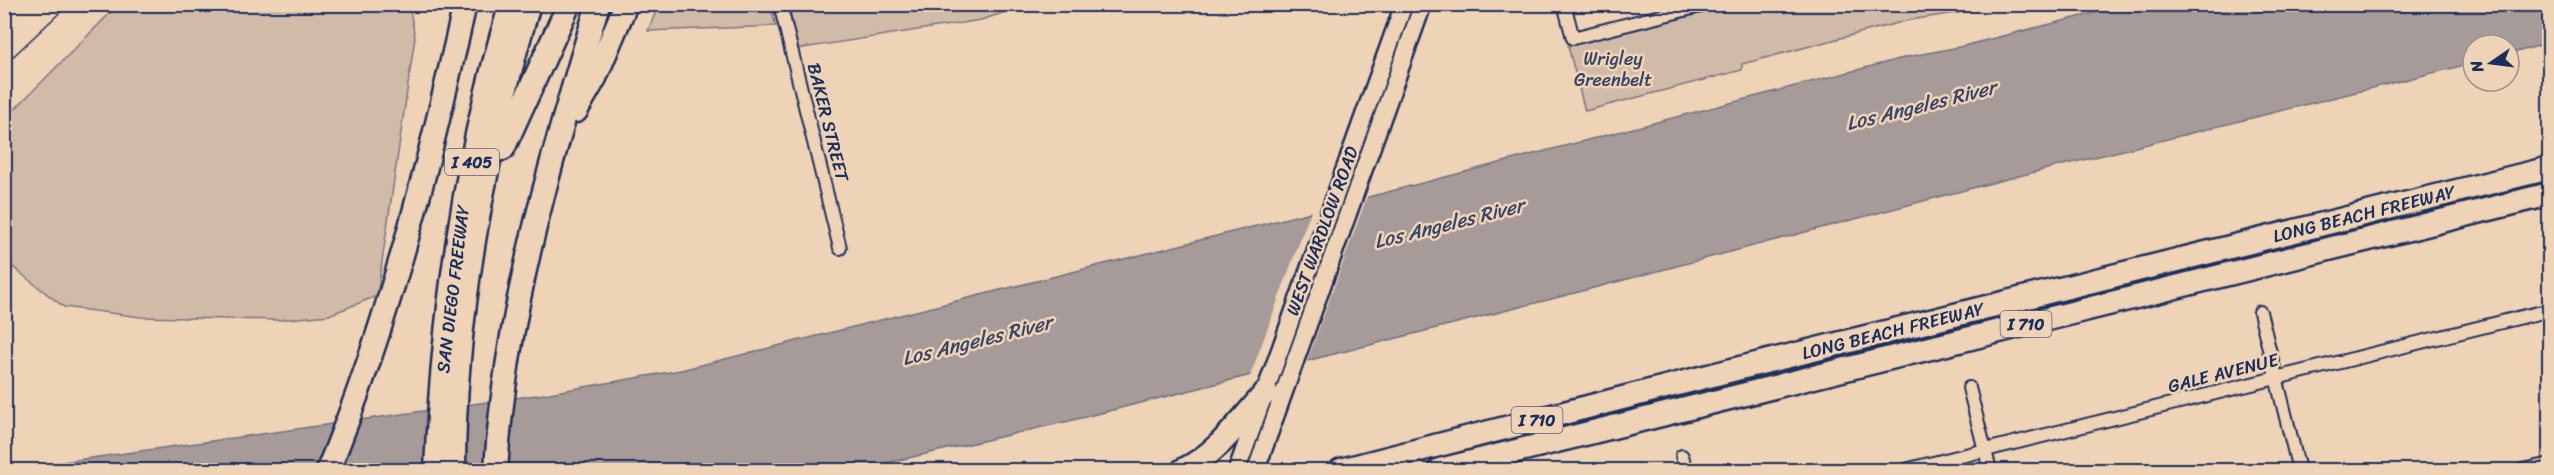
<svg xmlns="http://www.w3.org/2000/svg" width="2554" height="475" viewBox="0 0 2554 475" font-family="Sriracha,sans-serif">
<rect width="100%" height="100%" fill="#efd3b6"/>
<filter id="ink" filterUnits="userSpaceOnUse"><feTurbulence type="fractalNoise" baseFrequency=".0167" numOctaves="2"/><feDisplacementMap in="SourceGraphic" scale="12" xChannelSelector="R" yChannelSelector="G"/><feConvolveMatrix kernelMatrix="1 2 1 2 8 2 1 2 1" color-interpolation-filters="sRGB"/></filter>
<g filter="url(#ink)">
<g fill="#d0bba9" stroke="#767584" stroke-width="1.5">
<polygon points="659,4 770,5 776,26 648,31"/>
<polygon points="118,5 409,5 415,37 377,296 329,315 279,320 141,317 64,307 5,261 5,119"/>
<polygon points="789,5 1023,5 1021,7 981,20 797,49"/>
<polygon points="1737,5 1737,4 1995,5 1970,11 1909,20 1742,64 1742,70 1585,111 1568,46"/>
</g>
<polygon fill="#a69b98" stroke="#6e7081" stroke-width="1.5" points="2126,5 2549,5 2549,43 2509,54 2509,45 2473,45 2473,63 1999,181 1567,295 1069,421 856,470 6,470 544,394 681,370 1272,222 1907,57 1959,47"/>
<polygon fill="#efd3b6" points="1368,194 1306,364 1249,379 1312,208"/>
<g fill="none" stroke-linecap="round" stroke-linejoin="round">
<defs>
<g id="minor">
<polyline points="780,4 840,248"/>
<polyline points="1564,4 1573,38 1708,4"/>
<polyline points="2260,312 2299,470"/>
<polyline points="1969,388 1990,470"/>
<polyline points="1682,456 1686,470"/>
<polyline points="1905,470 2550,310"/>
<polyline points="2522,470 2550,464"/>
</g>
<g id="secondary">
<polyline points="1237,470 1404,4"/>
<polyline points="1256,470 1423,4"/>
</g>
<g id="motorway">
<polyline points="576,111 595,78 626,4"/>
<polyline points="503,149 569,4"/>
<path d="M328,470C390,319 429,164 465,4"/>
<path d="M436,470C443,313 464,155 511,4"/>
<path d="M454,470C454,317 485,151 529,4"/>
<path d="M496,470C506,306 551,161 598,4"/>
<path d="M1183,470C1217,454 1241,420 1266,392"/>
<polyline points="1341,470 1732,370 2550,168"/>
<polyline points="1440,470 2550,194"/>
</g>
</defs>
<use href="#minor" stroke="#1b2f5e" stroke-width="16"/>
<use href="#secondary" stroke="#1b2f5e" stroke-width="21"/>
<use href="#motorway" stroke="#1b2f5e" stroke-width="27"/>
<use href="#minor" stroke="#efd3b6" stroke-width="12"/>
<use href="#secondary" stroke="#efd3b6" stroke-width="16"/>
<use href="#motorway" stroke="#efd3b6" stroke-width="22"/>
<polyline stroke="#1b2f5e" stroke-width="1.5" points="4,65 69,4"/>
</g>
</g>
<g text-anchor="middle" stroke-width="5" stroke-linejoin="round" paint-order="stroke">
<g fill="#efd3b6" stroke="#5b6078" stroke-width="1.5">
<rect x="445" y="149" width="54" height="26" rx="4.5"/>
<rect x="2000.5" y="311" width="51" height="26" rx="4.5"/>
<rect x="1511.5" y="407" width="51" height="26" rx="4.5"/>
</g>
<g font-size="16" font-weight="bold" fill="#1b2f5e">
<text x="472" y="168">I 405</text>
<text x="2026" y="330">I 710</text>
<text x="1537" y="426">I 710</text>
</g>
<g font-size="18" fill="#364469" stroke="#efd3b6">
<text x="1613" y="65">Wrigley<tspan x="1613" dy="21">Greenbelt</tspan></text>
</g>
<g font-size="18" fill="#1b2f5e" stroke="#efd3b6">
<text transform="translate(828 122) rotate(76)" y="6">BAKER STREET</text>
<text transform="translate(2364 214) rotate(-14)" y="6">LONG BEACH FREEWAY</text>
<text transform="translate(1322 231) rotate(-70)" y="6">WEST WARDLOW ROAD</text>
<text transform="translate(453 289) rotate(-83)" y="6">SAN DIEGO FREEWAY</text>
<text transform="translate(1893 331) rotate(-14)" y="6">LONG BEACH FREEWAY</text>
<text transform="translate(2223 373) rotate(-14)" y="6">GALE AVENUE</text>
</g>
<g font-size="20" font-style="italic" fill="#37456a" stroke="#efd3b6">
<text transform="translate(1921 105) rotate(-14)" y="7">Los Angeles River</text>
<text transform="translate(1449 223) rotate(-14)" y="7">Los Angeles River</text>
<text transform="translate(977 340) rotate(-14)" y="7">Los Angeles River</text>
</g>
</g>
<rect width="2554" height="475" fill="none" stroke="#efd3b6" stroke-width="24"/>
<rect x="12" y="12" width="2530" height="451" fill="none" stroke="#1b2f5e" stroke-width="2" filter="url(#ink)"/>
<g transform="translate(2491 63) rotate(256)"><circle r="28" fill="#efd3b6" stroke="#9a9193" stroke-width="1.5"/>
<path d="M0-4.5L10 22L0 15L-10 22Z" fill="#1b2f5e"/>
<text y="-9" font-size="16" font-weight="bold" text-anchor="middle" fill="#1b2f5e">N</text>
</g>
</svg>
